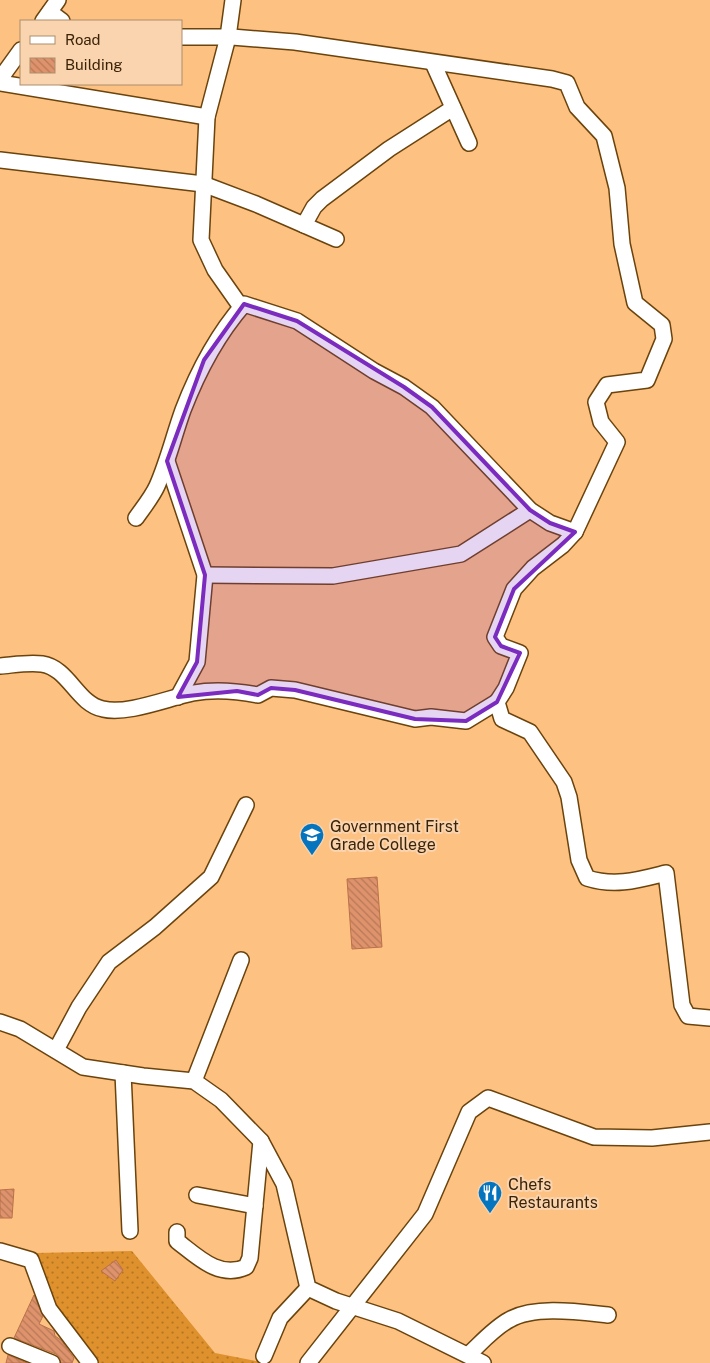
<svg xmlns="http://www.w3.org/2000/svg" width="710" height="1363" viewBox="0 0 710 1363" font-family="'Public Sans',sans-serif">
<defs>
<pattern id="grass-dots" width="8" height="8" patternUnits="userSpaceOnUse" patternTransform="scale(1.25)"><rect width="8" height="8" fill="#de912c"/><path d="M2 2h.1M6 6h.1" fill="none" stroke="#b57624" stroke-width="1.8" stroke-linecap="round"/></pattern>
<pattern id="building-back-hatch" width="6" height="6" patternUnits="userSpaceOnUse" patternTransform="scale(1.25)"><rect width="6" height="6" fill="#df936c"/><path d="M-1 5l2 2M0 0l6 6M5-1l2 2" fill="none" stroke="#b67857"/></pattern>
</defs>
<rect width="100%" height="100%" fill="#fdc181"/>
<polygon fill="url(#grass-dots)" points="132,1251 215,1353 266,1363 96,1363 56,1311 44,1283 35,1253"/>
<g fill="url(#building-back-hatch)" stroke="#ba714a">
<polygon points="377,877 382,947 352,949 347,879"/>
<polygon points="14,1189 12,1218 0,1218 0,1190"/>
<polygon points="116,1260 123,1270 115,1281 101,1271"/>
<polygon points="34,1295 43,1316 39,1324 54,1331 55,1336 61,1340 74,1358 72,1363 61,1363 56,1354 14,1338"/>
<polygon points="8,1355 27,1363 6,1363"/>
</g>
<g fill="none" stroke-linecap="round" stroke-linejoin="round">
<defs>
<g id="minor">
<polyline points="233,0 228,37 207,117 201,240 215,270 241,307"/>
<polyline points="50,12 62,21"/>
<polyline points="43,21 58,0"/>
<path d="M181,37H232L295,42L552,79L567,83L577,107L604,136L617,188L622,244L635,303L662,325L664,339L647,380L607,385L596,402L601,422L617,442L575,532L563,545L533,568L514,589L495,637L501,646L520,653L506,688L497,702L502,719L530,732L564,782L569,797L579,860L587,878C615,887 638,880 666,873L682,1005L688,1016L710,1018"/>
<polyline points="433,63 469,143"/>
<polyline points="0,79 21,50"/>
<polyline points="0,83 207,117"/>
<polyline points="0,160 203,184 256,204 336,239"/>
<polyline points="304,225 314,207 322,199 389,149 453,108"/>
<polyline points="167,461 205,575 197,662 178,697"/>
<path d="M136,518C143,508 152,497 157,486C168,461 174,435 183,410C198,371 217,335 244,304L297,321L374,371L404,387L432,407L530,510L550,523L575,532"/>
<polyline points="205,575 333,576 461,554 530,510"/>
<path d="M0,666C13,665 29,662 42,664C69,668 77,704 103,709C127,715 168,698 193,693C215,689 237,691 258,695L271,688L295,690L415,719L431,717L466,721L497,702"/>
<polyline points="0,1022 20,1029 83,1067 143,1076 194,1081 221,1100 261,1141 284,1184 308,1288 336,1301 398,1321 483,1363"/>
<polyline points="56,1050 79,1007 109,962 155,927 211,877 246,805"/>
<polyline points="123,1073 130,1231"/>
<polyline points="194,1081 241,960"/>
<polyline points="197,1195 255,1206"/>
<path d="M177,1232V1241C198,1257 219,1279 246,1267L250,1258L261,1141"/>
<polyline points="0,1251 31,1260 49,1309 90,1363"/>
<polyline points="10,1346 52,1363"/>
<path d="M468,1355C481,1343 494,1328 509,1320C534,1305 580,1312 608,1315"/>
<polyline points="264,1356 280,1318 308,1288"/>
<polyline points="308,1363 425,1214 469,1112 488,1098 594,1137 652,1138 710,1132"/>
</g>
</defs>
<use href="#minor" stroke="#6b430c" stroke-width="18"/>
<use href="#minor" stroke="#fff" stroke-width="15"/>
</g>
<path fill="#7b2cbf" fill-opacity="0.2" stroke="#7b2cbf" stroke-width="4" stroke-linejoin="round" d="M244,304L297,321L404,387L432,407L530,510L550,523L575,532L514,589L495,637L501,646L520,653L497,702L466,721L415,719L295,690L271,688L258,695L237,691L178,697L197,662L205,575L167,461L204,360Z"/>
<defs>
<symbol id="university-pin" viewBox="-11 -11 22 30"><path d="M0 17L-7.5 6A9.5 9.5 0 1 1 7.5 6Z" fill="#0574be" stroke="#f9d4af"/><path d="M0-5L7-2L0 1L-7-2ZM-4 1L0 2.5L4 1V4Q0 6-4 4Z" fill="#fff"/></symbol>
<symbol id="restaurant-pin" viewBox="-11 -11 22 30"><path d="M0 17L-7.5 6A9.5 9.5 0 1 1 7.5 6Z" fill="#0574be" stroke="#f9d4af"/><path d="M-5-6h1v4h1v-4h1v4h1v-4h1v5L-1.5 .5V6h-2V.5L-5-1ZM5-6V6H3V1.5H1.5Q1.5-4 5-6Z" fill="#fff"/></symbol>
</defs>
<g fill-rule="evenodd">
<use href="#university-pin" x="298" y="821" width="28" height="38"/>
<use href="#restaurant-pin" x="476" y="1179" width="28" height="38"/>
</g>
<g text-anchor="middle" stroke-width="4" stroke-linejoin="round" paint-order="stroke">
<g font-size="16" fill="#3a2307" stroke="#f9d4af" text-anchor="start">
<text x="330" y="832">Government First<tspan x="330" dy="18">Grade College</tspan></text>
<text x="508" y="1190">Chefs<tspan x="508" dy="18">Restaurants</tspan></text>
</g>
</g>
<rect x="20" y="20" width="162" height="65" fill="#f9d4af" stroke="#ad8d6c"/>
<rect x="30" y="36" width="25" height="8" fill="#ffffff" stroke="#ad8d6c"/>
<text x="65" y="45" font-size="15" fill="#3a2307">Road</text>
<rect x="30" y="58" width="25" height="15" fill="url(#building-back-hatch)" stroke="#ad8d6c"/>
<text x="65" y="70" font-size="15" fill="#3a2307">Building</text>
</svg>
